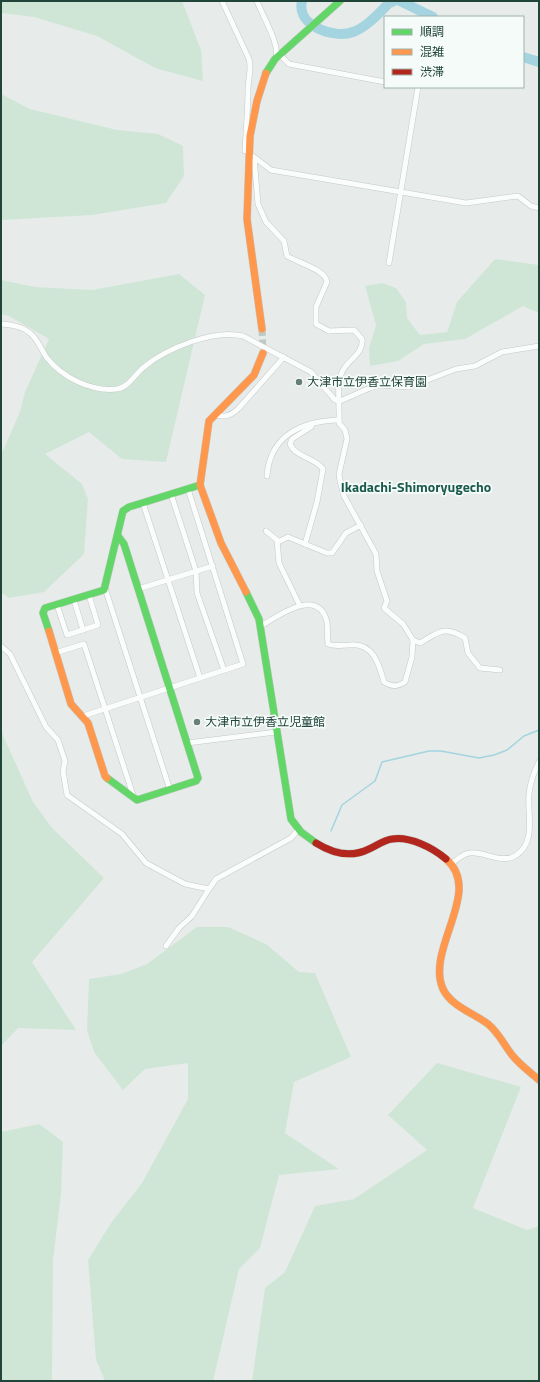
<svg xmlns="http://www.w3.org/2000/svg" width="540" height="1382" viewBox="0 0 540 1382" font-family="'Titillium Web','Noto Sans JP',sans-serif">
<rect width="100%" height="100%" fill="#e7ecea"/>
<g fill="#cfe6d7">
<polygon points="1,1 182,1 201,50 203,81 155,68 97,36 34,17 1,13"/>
<polygon points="1,94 30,109 117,130 158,134 183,146 184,176 166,203 92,215 1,220"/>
<polygon points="495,259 539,265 539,313 523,306 465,339 424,344 398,361 370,366 369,348 376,325 365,286 382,283 396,288 406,302 407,318 420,335 447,332 457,302"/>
<polygon points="179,274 205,295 166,462 122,459 89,432 45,454 82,484 88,499 84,554 44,592 9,598 1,592 1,455 20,412 25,392 49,339 9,316 1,314 1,280 35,287 92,290"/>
<polygon points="1,731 33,802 52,828 104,878 32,962 76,1030 18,1028 1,1046"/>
<polygon points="197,927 228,927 266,944 299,972 315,973 351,1057 294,1082 285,1133 339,1169 279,1175 260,1248 239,1269 213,1381 105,1381 96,1360 88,1260 111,1223 142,1183 188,1099 188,1063 145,1069 123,1090 94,1052 87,1030 89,979 121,974 147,964"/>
<polygon points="437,1063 521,1087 473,1208 527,1230 539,1226 539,1381 252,1381 265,1288 285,1272 315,1206 354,1199 427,1150 388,1115"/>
<polygon points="39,1124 63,1142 61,1194 53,1260 52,1381 1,1381 1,1132"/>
</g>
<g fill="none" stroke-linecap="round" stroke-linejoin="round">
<polyline stroke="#a3d4df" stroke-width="1.5" points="331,831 342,805 375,781 382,762 429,751 441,751 479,758 494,755 507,750 524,736 539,730"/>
<g stroke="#a3d4df" stroke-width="10">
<path d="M302,1C296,26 334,39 353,32C367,27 379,13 389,3L394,1"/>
<polyline points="400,1 433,17"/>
<polyline points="523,57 539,62"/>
</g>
<polyline stroke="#bfcac7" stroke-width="7" stroke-dasharray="7 3.5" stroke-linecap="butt" points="262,329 263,353"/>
<defs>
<g id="street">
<path d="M222,1L249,59C252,70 248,78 248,89C248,110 246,130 245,151"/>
<path d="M257,1C262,15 280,44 276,58"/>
<polyline points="280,55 289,64 385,82"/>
<path d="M254,157L258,204L266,222L284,241L287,256C298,263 325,269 327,282L316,307V324L329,331L354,330L362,339C364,354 347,360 342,372C336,384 340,409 339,423L345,430L347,439L339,474L340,481L344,496L376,554L377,571L387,601L384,608L403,624L413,640L420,643C439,632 444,625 465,638L468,653L480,668L500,670"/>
<polyline points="254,157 271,170 466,203 518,196 531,206 539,208"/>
<polyline points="389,263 418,87"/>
<path d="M1,324C11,325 22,326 30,333C38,339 41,350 47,358C62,377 91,392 117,389C128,388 136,373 144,367C167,348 214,329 243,336L311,372L335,400L340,401L370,388L380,385L409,387L456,369L475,366L502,352L539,346"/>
<path d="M213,415C225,417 229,417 238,409L284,357"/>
<path d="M267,476C270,435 302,421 339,420"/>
<polyline points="171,494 196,571 197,593 224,670"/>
<polyline points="143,503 200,678"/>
<polyline points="266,531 277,540 279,563 299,604"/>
<polyline points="278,542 288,537 327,553 332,553 346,533 361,525"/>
<path d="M305,544L317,502L323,469C315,457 296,458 290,444L292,439L311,427L312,424"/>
<polyline points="105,588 170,790"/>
<polyline points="138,589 213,566"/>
<polyline points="74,600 83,630"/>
<polyline points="57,605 67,635 98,625 89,595"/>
<path d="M261,626C278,616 318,586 327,622C328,629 327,636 328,644C335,647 341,645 349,645C373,642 379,664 384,682C392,687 397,687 405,682L412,657L413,640"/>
<polyline points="1,646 10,654 46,727 58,740 65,761 63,771 67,795 122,834 146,863 185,884 209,889 216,879 291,838 298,830"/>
<polyline points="55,653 84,644 134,798"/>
<polyline points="83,716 243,664 188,489"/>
<polyline points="187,743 276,732"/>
<path d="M454,862C459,858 464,853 470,853C483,851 501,864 515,856C537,843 527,815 529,794C530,782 534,773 539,762"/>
<polyline points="166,946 179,928 192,916 209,889"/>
</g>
<g id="fast">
<polyline points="266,73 275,59 340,1"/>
<polyline points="246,592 259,619 291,819 301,832 316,843"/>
<polyline points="49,631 43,613 45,608 104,590 123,511 129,507 200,485"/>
<polyline points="107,778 137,800 196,781 198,778 124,544 118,536"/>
</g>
<g id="slow">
<polyline points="262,329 247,219 250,136 257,101 266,73"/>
<polyline points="246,592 221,543 200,485 209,421 254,375 263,353"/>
<polyline points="49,631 71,704 88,723 105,776 107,778"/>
<path d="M446,859C484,891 425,949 443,989C451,1006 473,1013 488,1024C499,1033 504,1045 512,1055C520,1065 530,1072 539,1080"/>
</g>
<path id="jam" d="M316,843C332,853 351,858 369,849C376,846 384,840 392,839C410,836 433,848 446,859"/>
</defs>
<use href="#street" stroke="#c4c9c7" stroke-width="6"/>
<use href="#fast" stroke="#c2cac7" stroke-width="8"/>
<use href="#slow" stroke="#c2cac7" stroke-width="8"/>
<use href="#jam" stroke="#c2cac7" stroke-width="8"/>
<use href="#street" stroke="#fbfcfc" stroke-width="5"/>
<use href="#fast" stroke="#63d668" stroke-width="7"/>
<use href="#slow" stroke="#ff974d" stroke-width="7"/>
<use href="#jam" stroke="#b3261e" stroke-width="7"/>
</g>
<g fill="#667f78" stroke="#f5fbf8" stroke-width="1.5">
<circle cx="299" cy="382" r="4"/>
<circle cx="197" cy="722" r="4"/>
</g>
<g text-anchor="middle" stroke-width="3.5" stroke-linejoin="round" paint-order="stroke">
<g font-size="12" fill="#21443b" stroke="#f5fbf8" text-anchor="start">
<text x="307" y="386">大津市立伊香立保育園</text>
<text x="205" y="726">大津市立伊香立児童館</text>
</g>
<g font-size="14" font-weight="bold" fill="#1a594b" stroke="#f5fbf8">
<text x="416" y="492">Ikadachi-Shimoryugecho</text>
</g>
</g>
<rect width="540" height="1382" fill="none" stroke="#21443b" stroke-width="4"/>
<rect x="384" y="16" width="140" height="72" fill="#f5fbf8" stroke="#a0b2ac"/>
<rect x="392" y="29" width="20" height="6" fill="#63d668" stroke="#a0b2ac"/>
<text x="420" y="36" font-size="12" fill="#21443b">順調</text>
<rect x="392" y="49" width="20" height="6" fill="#ff974d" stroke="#a0b2ac"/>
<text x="420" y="56" font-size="12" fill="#21443b">混雑</text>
<rect x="392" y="69" width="20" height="6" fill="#b3261e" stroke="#a0b2ac"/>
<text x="420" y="76" font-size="12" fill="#21443b">渋滞</text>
</svg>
